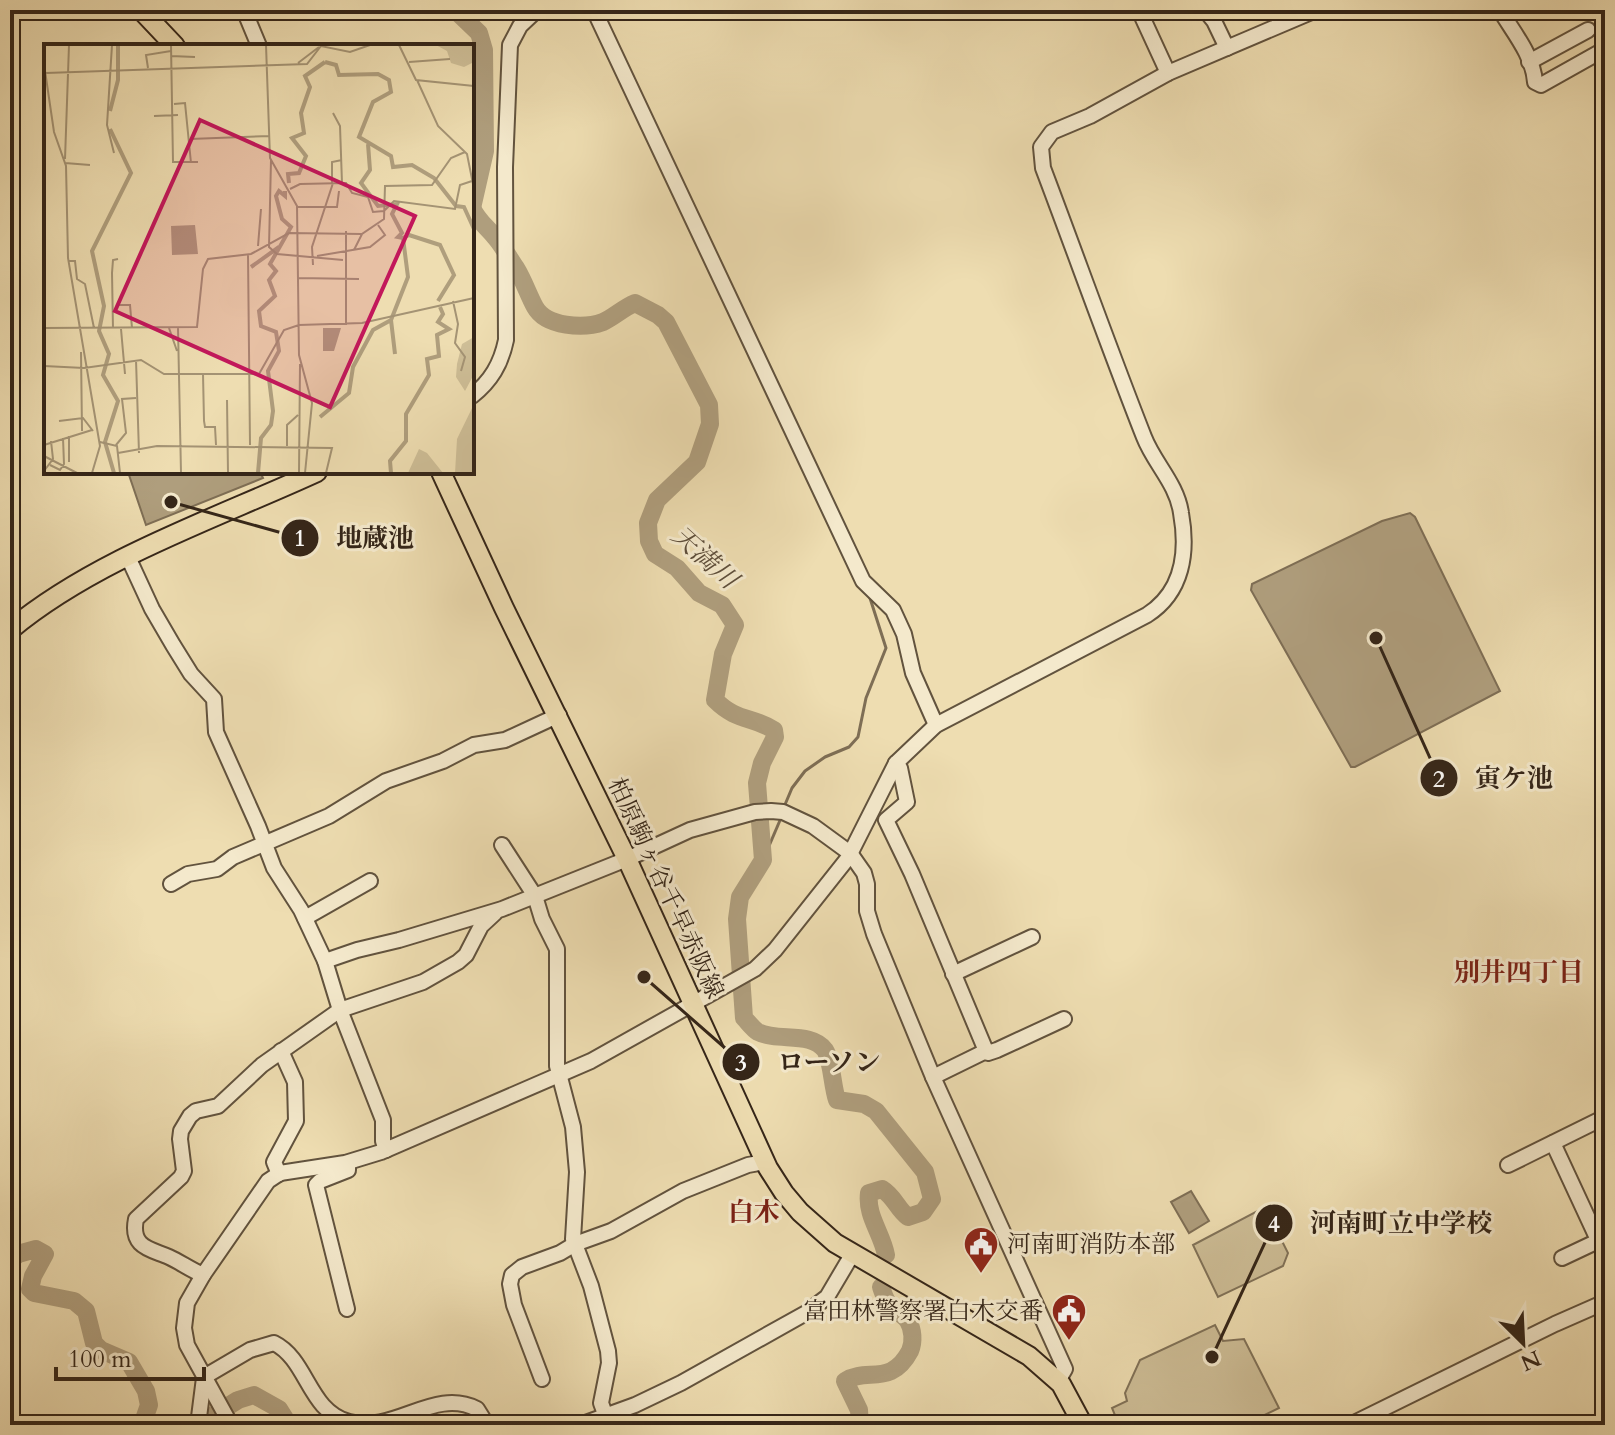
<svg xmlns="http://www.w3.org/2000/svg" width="1615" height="1435" viewBox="0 0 1615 1435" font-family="Cardo,'Noto Serif JP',serif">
<rect width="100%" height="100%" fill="#eeddb1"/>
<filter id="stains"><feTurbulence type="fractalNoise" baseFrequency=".0025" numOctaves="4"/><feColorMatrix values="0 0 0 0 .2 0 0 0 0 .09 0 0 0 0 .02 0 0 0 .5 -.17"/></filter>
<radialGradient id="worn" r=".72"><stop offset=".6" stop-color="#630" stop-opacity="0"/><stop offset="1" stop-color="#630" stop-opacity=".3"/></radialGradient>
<g fill="#cebe97" stroke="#817258" stroke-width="2">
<polygon points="1265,1207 1288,1253 1283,1266 1218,1297 1193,1245"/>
<polygon points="1215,1325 1223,1341 1244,1339 1279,1408 1244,1425 1119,1425 1112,1408 1127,1401 1125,1393 1140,1360"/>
</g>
<g fill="#af9e7d" stroke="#7e6e55" stroke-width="2">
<polygon points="128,472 260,472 263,478 146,525"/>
<polygon points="1410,513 1415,517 1500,691 1355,767 1351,767 1251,590 1252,584 1382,521"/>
<polygon points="1191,1191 1209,1221 1189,1233 1171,1202"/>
</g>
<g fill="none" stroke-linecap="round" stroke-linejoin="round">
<g stroke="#7e6e55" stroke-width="3">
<polyline points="784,807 792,788 805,771 825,757 849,747 858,737 866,698 886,648 869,595"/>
<polyline points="763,860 781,818"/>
</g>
<g stroke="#af9e7d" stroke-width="18">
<polyline points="455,10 479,33 484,50 485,151 472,208"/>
<path d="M472,208C478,221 486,226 495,237C503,246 509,258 516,268C524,281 528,294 535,307C546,327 584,329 603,322C614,317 623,308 635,303L658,315L666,322L709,405L710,424L697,462L657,500L648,523L649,541L655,554L677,568L699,593L722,605L735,625L723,654L715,700C737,722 752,716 774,730L775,737L762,763L757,783L763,860L740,897L737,919L744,1018C748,1022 753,1029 758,1032C778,1042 811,1031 825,1050C832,1061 832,1085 837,1100L864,1104L876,1111L925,1172L932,1199L923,1212L908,1217C897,1209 895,1197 882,1189L869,1193C866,1216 882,1233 886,1255"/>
<polyline points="10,1261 18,1254 36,1249 45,1254 33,1276 30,1289 34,1293 74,1301 86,1311 94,1343 101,1350 129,1362 146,1391 149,1405 142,1425"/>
<polyline points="198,1425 238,1400 254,1395 279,1409 289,1425"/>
<path d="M860,1425L859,1410L845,1381C867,1367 891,1387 910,1351C914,1342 913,1329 908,1321C903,1313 894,1311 889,1304C885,1300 883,1292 881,1287"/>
</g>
<defs>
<g id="minor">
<polyline points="244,10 259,46"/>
<polyline points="594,10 863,581 893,610 904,634 913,673 936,725"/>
<polyline points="1139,10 1168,73"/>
<polyline points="1205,10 1214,21 1227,48"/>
<path d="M1500,10C1513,32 1533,55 1535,82L1541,85L1598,53L1605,52"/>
<polyline points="1529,62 1588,30"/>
<path d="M472,396C491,381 501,364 506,340L505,167L510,45L520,26L537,10"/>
<polyline points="128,557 152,609 173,645 191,674 214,699 216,732 258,826 274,868 301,910 325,961 340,1010 383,1120 383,1141 386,1150"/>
<polyline points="896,763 900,768 907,802 886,820 912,874 986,1051"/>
<polyline points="502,845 535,896 542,919 557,949 557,1066 573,1127 577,1172 573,1239 591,1286 608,1351 609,1363 601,1403 605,1414"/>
<polyline points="171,884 188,874 217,869 233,857 329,816 386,781 443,761 474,745 505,740 559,715"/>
<polyline points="305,918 370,881"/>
<polyline points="325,961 357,950 399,940 502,909 627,859 690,830 755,812 771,811 783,812 813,826 850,853 864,873 867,884 867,911 874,934 933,1077 1065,1369 1058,1381"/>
<polyline points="953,974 1032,937"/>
<polyline points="933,1077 986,1051 988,1053 997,1050 1064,1019"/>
<polyline points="1553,1143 1605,1255"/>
<polyline points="1508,1165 1605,1117"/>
<polyline points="279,1174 274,1162 296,1121 295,1082 281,1051"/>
<polyline points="1562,1258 1598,1241"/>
<path d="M203,1275C191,1270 180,1262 169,1257C151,1249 130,1248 136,1219L181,1177L184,1171L180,1139L181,1131L190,1116L196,1111L218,1106L262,1065L340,1010L423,982L458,962L466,955L481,926L495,913"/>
<polyline points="347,1309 316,1185 320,1181 348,1170 348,1167"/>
<path d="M204,1377L250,1350L274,1343C308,1360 308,1411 349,1422C395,1434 434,1387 477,1409L487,1425"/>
<polyline points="542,1379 514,1305 510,1284 512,1275 522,1267 560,1253 575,1244 611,1231 683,1191 748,1165 765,1162"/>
<polyline points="198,1425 204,1378"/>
<path d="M231,1425L187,1345L184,1328L187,1303L203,1275L268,1181L280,1173L345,1163L381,1152L591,1061L755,969L775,950L848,858L896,763L936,725L1147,615C1183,592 1188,552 1181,513C1177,484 1154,463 1144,437C1109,348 1077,258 1043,168L1041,147L1052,132L1090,116L1168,73L1316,10"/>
<polyline points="580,1425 635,1405 681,1383 806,1313 827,1297 853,1253"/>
<polyline points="1350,1425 1555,1324 1605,1302"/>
</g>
<g id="major">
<polyline points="141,10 175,46"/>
<polyline points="441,472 504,608 627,859 768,1168 784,1193 800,1212 835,1243 1029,1356 1061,1384 1083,1425"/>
<path d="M10,630C95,559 217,518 317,472"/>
</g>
</defs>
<use href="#minor" stroke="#62533e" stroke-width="18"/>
<use href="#major" stroke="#342518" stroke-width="22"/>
<use href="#minor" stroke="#f4e9cc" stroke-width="14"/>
<use href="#major" stroke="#eeddb1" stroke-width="18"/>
</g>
<defs>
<symbol id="civic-pin" viewBox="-11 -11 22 30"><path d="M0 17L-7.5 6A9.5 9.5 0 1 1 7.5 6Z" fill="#8f2418" stroke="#f4e9cc"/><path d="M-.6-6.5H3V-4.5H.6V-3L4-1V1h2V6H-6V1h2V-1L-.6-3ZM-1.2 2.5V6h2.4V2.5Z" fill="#fff"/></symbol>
</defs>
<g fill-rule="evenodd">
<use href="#civic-pin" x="961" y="1224" width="40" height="54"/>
<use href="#civic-pin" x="1049" y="1291" width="40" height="54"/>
</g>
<g text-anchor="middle" stroke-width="6" stroke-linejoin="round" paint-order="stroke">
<g font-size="24" fill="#342518" stroke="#f4e9cc">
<text transform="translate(666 888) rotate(65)" y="8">柏原駒ヶ谷千早赤阪線</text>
</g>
<g font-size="24" fill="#342518" stroke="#f4e9cc" text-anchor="start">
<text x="1007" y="1252">河南町消防本部</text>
<text x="1043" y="1319" text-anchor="end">富田林警察署白木交番</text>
</g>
<g font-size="26" font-style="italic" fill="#5f4f3b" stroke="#f4e9cc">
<text transform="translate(705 557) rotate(42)" y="9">天満川</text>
</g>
<g font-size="26" font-weight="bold" fill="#7a1f14" stroke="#f4e9cc">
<text x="1519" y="981">別井四丁目</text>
<text x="754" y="1221">白木</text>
</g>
</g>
<g transform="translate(44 44)">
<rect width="430" height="430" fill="#eeddb1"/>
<path d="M392,1H430V18L420,23L407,19L403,7ZM430,293L429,332L421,347L412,333L413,320L418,300ZM430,360V429H411L413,395ZM375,405L383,409L399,429H364Z" fill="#cebe97"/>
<path d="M151,181L154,210L128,211L127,182ZM279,284H297L290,307H279Z" fill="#af9e7d"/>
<path fill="none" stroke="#af9e7d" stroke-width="4" d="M281,18L292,21L295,31L334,30L345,36L347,48L329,58L315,93L347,112L349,123L368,121L390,134L412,162L420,163L430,185M66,67L74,36V1M66,85L87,129L48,207L60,262L55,287L65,310L59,331L74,357L61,398L70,429M245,139L244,130L255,129L262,112L248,94L260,89L257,69L266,43L261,32L281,18M359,194L365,191L396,201L410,231L394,257M207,223L235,203M347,276L351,310M276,373L305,349L309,323L329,286L347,276L364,233L359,194L354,193L358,189L348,170L353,160L334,162L317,139L326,126L324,100M214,429L217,394L227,381L229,367L224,327L235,307L232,288L217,282L215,267L231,252L225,236L232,227L226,220L247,183L238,175L232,152L235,147L241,152V147M347,429L346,417L362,397V370L385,331L383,315L395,312L393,291L405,285L394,278L399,270L396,263"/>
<path fill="none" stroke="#a49374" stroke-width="2" d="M68,1L63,81L70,109M127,1L129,118H154M222,1L226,114L253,162L255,311L268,359L261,429M355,1L372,36L430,42M127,12L151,13M365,18L406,15M254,19L275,3M0,20L10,88L22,122L24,214L56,402L48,429M104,24L102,11L127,7M2,29L263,20L277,2L306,8L326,1M373,36L394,82L423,110L430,145M130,60L141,59L147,119M289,69L296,82L298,139M110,72L134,71M146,95L226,92M21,115L25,1M227,116L225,203L233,210L299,216M21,119L46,121M288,139V118L298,116M246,145L256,140L302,139L308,149L324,153L329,168L340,167M253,163H293L295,147M341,166L350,157L411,165L416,141L428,137M214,202L217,165M310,206L318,190L340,175L341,142L388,141L407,114L421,108M204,211L206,401M273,212L326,203L341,191L334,181M24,217H31L33,235L41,240L50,284M269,221L268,203L289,139M254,234L315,235M409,257L414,280L411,299L421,313L417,327M75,261H86L88,284M255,281L318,279L430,254M302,281V187M0,284L153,283L159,225L164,215L207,210L245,189L318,190M125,284L133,307M134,284L137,429M69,285L68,229L69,216L74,215M77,285L81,330M37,308L38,387M92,316L95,409M0,322L40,324L97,316L120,330H215L240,286L255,281M159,330L160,377L161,383H171L172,401M183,356L184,429M15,377L39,374L49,387M25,392V418M56,398L73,402L76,429M0,401L48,386M72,401L82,389L78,355L92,354M243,402V381L254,371M74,409L113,402L288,404L282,429M0,412L33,429M6,421L16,426L20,420L19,394M0,427L9,415L7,397M255,429L256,320"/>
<path fill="#c2185b" fill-opacity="0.15" stroke="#c2185b" stroke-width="4" d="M156,76L371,172L286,363L71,267Z"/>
<rect width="430" height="430" fill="none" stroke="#342518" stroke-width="4"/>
</g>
<path fill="none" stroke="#342518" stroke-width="3" d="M171 502L300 538M1376 638L1439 778M644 977L741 1062M1212 1357L1274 1223"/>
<g fill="#342518" stroke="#f4e9cc" stroke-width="3">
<circle cx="171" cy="502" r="8"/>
<circle cx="1376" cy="638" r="8"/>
<circle cx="644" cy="977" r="8"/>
<circle cx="1212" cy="1357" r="8"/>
<circle cx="300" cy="538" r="20"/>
<circle cx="1439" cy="778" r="20"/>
<circle cx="741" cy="1062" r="20"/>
<circle cx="1274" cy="1223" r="20"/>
</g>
<g font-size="24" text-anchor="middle" font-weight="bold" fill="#fff">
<text x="300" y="546">1</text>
<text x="1439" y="787">2</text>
<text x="741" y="1071">3</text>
<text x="1274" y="1232">4</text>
</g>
<g font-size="26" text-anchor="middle" font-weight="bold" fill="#342518" stroke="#f4e9cc" stroke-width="6" stroke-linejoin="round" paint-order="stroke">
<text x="375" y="547">地蔵池</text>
<text x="1514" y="787">寅ケ池</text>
<text x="829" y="1071">ローソン</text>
<text x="1401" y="1232">河南町立中学校</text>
</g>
<rect width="1615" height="1435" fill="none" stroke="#eeddb1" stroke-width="40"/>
<rect x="12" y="12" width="1591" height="1411" fill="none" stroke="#342518" stroke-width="4"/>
<rect x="20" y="20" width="1575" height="1395" fill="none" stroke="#342518" stroke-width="2"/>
<g transform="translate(1523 1343) rotate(156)" stroke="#f4e9cc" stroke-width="6" paint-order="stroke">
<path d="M0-6L14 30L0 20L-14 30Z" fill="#342518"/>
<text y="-12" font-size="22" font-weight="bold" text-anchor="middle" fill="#342518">N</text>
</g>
<path d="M56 1367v12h148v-12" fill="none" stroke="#342518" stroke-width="4"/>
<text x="68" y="1367" font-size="24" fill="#342518" stroke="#f4e9cc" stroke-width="6" paint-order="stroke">100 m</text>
<rect width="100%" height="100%" filter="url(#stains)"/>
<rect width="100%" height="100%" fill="url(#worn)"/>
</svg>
